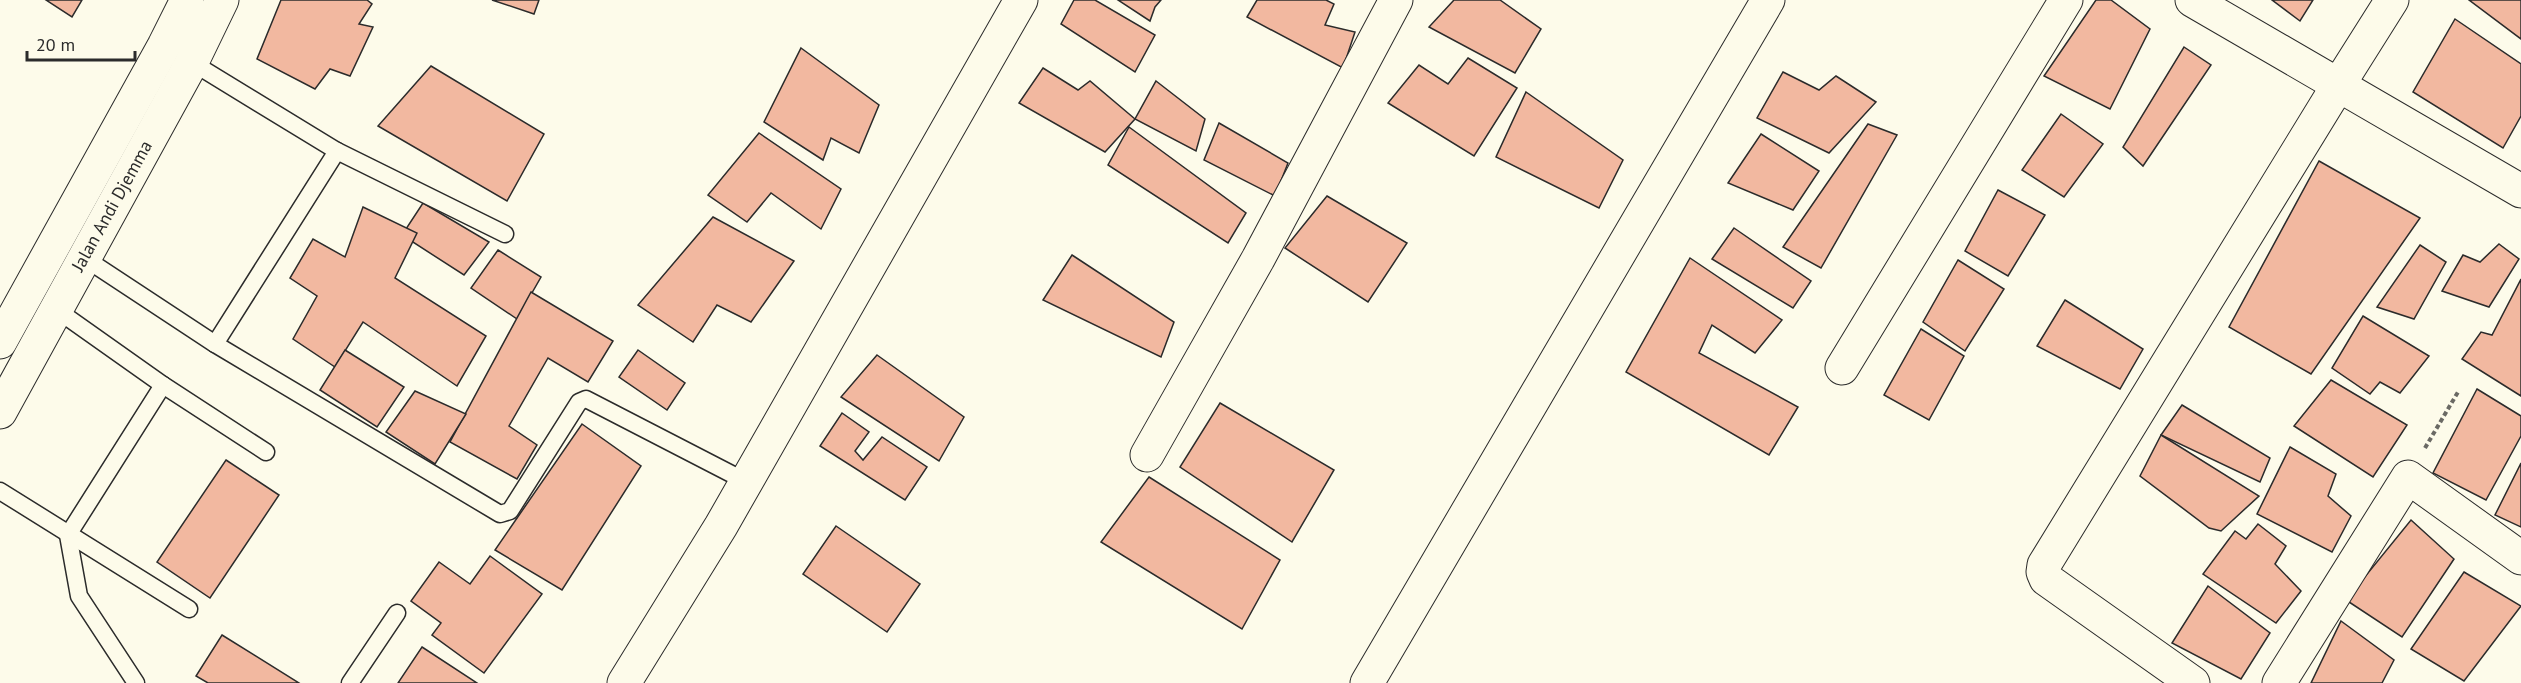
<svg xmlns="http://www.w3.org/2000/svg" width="2521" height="683" viewBox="0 0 2521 683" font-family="'PT Sans',sans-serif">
<rect width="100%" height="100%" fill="#fdfbea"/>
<g fill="#f2b8a0" stroke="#2b2b2b" stroke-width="1.5">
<polygon points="46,0 82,0 72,17"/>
<polygon points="281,0 367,0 372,4 359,24 373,27 350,76 330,69 315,89 257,59"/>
<polygon points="492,0 539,0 534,14"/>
<polygon points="1074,0 1095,0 1155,35 1135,72 1061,24"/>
<polygon points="1118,0 1161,0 1155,7 1150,21"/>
<polygon points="1257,0 1326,0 1334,4 1325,25 1355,32 1343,68 1247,17"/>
<polygon points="1454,0 1500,0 1541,29 1515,73 1429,27"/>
<polygon points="2096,0 2111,0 2150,29 2110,109 2044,76"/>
<polygon points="2272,0 2313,0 2300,21"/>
<polygon points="2469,0 2521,0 2521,39"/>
<polygon points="2455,19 2521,64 2521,116 2503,148 2413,92"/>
<polygon points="2184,47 2211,65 2143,166 2123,147"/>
<polygon points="801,48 879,105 859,153 831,138 823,160 764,122"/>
<polygon points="1468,58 1517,88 1474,156 1388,103 1419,65 1448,84"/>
<polygon points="431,66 544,134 507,201 378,126"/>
<polygon points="1043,68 1078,90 1090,81 1135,119 1105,152 1019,103"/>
<polygon points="1783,72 1819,90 1836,76 1876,102 1829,153 1757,118"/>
<polygon points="1156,81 1205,119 1196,151 1135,119"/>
<polygon points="1526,92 1623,160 1599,208 1496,157"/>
<polygon points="2061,114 2103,144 2064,197 2022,170"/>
<polygon points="1219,123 1288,163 1275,196 1204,160"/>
<polygon points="1868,124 1897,135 1821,268 1783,247"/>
<polygon points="1129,127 1246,213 1228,243 1108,165"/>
<polygon points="759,133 841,189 821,229 771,193 747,222 708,195"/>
<polygon points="1761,134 1819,171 1793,210 1728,183"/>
<polygon points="2319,161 2420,218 2311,374 2229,327"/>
<polygon points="1998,190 2045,215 2008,276 1965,251"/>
<polygon points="1327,196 1407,243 1368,302 1285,248"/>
<polygon points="423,203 489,242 464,275 402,235"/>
<polygon points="363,207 417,233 395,278 486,336 457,386 363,322 335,367 293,339 317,296 290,278 313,239 345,257"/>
<polygon points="713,217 794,261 751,322 717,305 693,342 638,305"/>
<polygon points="1734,228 1811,281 1793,308 1712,259"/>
<polygon points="2499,244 2519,259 2489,307 2442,291 2463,255 2480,262"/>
<polygon points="2420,245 2446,262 2414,319 2377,307"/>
<polygon points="498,250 541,277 517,319 471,288"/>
<polygon points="1072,255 1174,322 1161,357 1043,300"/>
<polygon points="1690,258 1782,320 1755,353 1712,325 1699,353 1798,407 1769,455 1626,372"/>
<polygon points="1958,260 2004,289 1965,351 1923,322"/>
<polygon points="2521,279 2521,396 2462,359 2481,332 2492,335"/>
<polygon points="531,292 613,341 588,382 548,358 509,426 537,445 517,479 450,442"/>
<polygon points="2065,300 2143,349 2120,389 2037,346"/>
<polygon points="2363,316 2429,356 2400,393 2380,382 2370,394 2332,368"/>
<polygon points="1921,329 1964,356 1929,420 1884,395"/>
<polygon points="345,350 404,387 377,427 320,390"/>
<polygon points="638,350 685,383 667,410 619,377"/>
<polygon points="877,355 964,417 939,461 841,397"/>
<polygon points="2331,380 2407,425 2373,477 2294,426"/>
<polygon points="2477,389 2521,416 2521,436 2486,500 2433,473"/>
<polygon points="415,391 466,414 435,464 386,432"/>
<polygon points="1220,403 1334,470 1292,542 1180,467"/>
<polygon points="2182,405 2270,458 2260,482 2161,435"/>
<polygon points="842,413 869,432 855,451 863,460 882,437 927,467 905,500 820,446"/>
<polygon points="582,424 641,466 562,590 495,550"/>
<polygon points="2161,435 2259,496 2221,531 2209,528 2140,476"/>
<polygon points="2290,447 2336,474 2328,496 2351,516 2332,552 2257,514"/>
<polygon points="226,460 279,495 210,598 157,562"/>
<polygon points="2521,463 2521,527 2495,515"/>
<polygon points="1149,477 1280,560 1242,629 1101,542"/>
<polygon points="2411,520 2454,559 2402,637 2346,600"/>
<polygon points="2258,524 2286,546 2275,564 2301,591 2276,623 2203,574 2235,531 2246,539"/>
<polygon points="836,526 920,584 887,632 803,574"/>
<polygon points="490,556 542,594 484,673 432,635 441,623 411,601 439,562 470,584"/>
<polygon points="2464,572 2521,606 2464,681 2411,649"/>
<polygon points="2208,586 2270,633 2241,679 2172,643"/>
<polygon points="2341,621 2394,660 2382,683 2311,683"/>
<polygon points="222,635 299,683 208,683 196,676"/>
<polygon points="422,647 477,683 398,683"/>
</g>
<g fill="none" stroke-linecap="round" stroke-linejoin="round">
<defs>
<g id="service">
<polyline points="188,60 337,151 505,234"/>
<polyline points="83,257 215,344 500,514 510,511 579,402 586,399 745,481"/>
<polyline points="57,310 163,385 266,452"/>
<polyline points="215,344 337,151"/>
<polyline points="0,491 189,609"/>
<polyline points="136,683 79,596 68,535 163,385"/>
<polyline points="350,683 397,613"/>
</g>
<g id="minor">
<polyline points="2192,0 2521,191"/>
<polyline points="1842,368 2066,0"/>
<polyline points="1147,455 1258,259 1396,0"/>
<polyline points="624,683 721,526 1021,0"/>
<polyline points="1367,683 1768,0"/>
<polyline points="2193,683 2046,579 2043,572 2044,565 2339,84 2392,0"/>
<polyline points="2279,683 2408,477 2521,558"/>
</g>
<g id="trunk">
<polyline points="0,342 164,46 187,0"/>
<polyline points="0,412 192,62 222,0"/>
</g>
</defs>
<use href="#service" stroke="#2b2b2b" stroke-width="19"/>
<use href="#minor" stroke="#2b2b2b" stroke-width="35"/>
<use href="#trunk" stroke="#2b2b2b" stroke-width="35"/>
<polyline stroke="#6a6964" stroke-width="4" stroke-dasharray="4.5 3" stroke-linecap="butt" points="2425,448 2458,392"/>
<use href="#service" stroke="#fdfbea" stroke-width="16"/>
<use href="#minor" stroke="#fdfbea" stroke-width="33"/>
<use href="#trunk" stroke="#fdfbea" stroke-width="33"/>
</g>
<g text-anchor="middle" stroke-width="4.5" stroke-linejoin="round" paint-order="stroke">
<g font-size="18" fill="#2b2b2b" stroke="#fdfbea">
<text transform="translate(112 206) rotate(-61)" y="6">Jalan Andi Djemma</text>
</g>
</g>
<path d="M27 51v9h108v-9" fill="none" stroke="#2b2b2b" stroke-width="3"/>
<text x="36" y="51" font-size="18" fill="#2b2b2b" stroke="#fdfbea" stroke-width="4.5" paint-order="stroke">20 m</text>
</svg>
